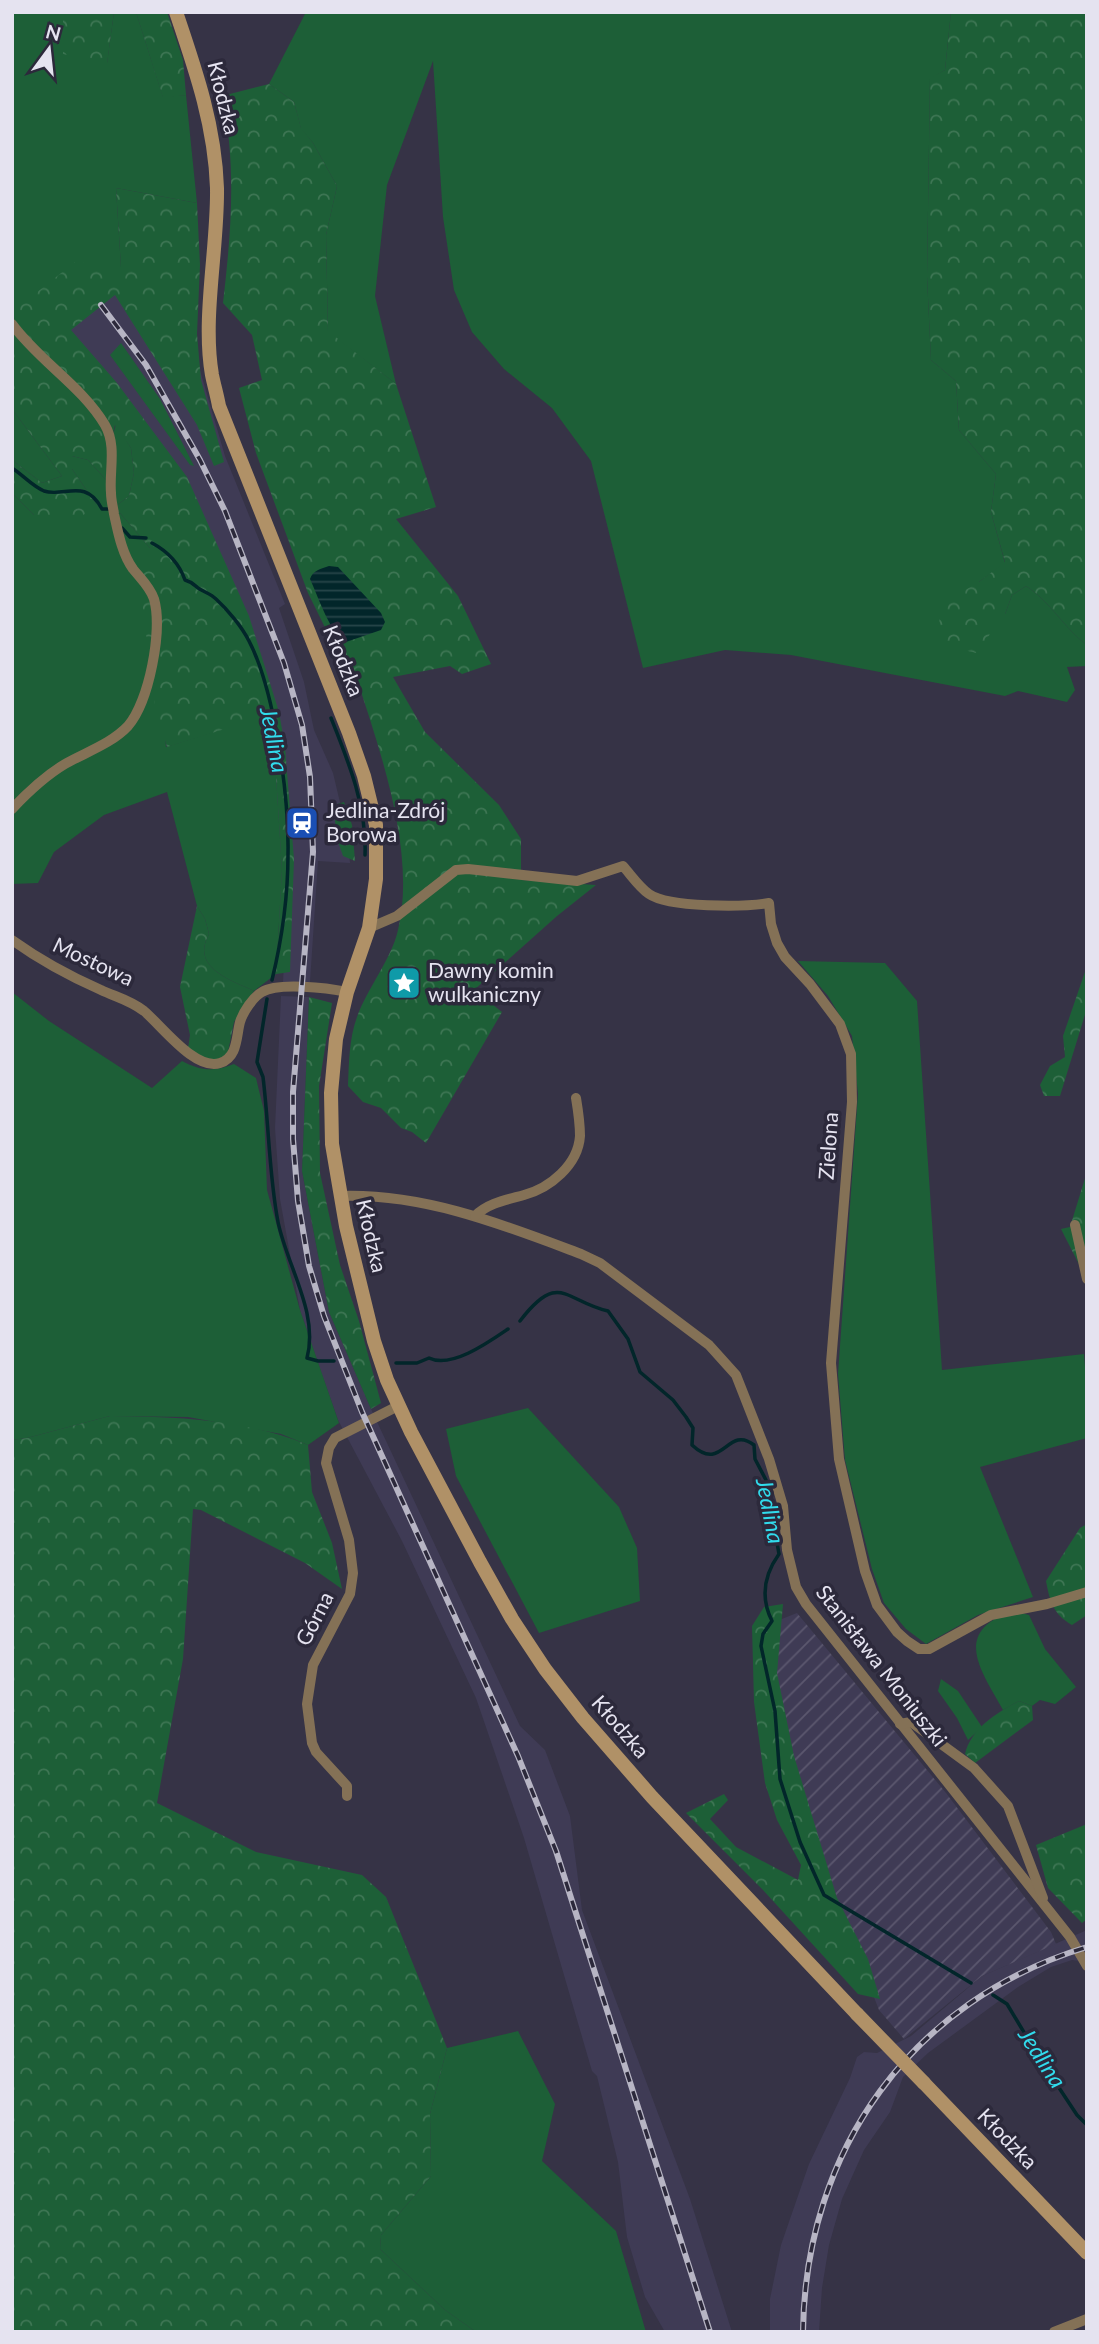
<svg xmlns="http://www.w3.org/2000/svg" width="1099" height="2344" viewBox="0 0 1099 2344" font-family="Lato,sans-serif">
<defs>
<pattern id="industrial-furrows" width="10" height="10" patternUnits="userSpaceOnUse" patternTransform="scale(1.75)"><rect width="10" height="10" fill="#3f3b55"/><path d="M-1 1l2-2M0 10L10 0M9 11l2-2" fill="none" stroke="#5b576e"/></pattern>
<pattern id="forest-crowns" width="20" height="18" patternUnits="userSpaceOnUse" patternTransform="scale(1.75)"><rect width="20" height="18" fill="#1d5f37"/><path d="M2 6a3 3 0 1 1 6 0M12 15a3 3 0 1 1 6 0" fill="none" stroke="#3e7654"/></pattern>
<pattern id="water-rules" width="6" height="5" patternUnits="userSpaceOnUse" patternTransform="scale(1.75)"><rect width="6" height="5" fill="#02262a"/><path d="M0 2.5h6" fill="none" stroke="#274549"/></pattern>
</defs>
<rect width="100%" height="100%" fill="#363346"/>
<g fill="#3f3b55">
<polygon points="82,260 194,350 225,456 285,604 279,608 304,682 314,730 333,773 347,832 350,863 318,861 310,982 283,982 285,943 133,443 17,306 64,264"/>
<polygon points="281,996 309,997 302,1171 329,1312 371,1409 520,1726 545,1750 570,1816 582,1910 690,2199 732,2332 665,2332 645,2297 627,2237 618,2162 597,2076 592,2071 524,1838 476,1698 402,1541 338,1420 321,1372 300,1310 280,1199 275,1128"/>
<polygon points="1087,1930 1087,1962 1072,1960 1051,1967 1018,1987 928,2053 903,2077 890,2112 864,2150 842,2199 829,2245 822,2288 819,2332 770,2332 770,2299 781,2245 809,2164 850,2078 857,2057 864,2052 877,2053 911,2036 982,1976"/>
</g>
<polygon fill="url(#industrial-furrows)" points="797,1613 946,1793 1051,1932 1056,1944 982,1976 904,2039 879,2010 796,1794 770,1639 777,1621"/>
<g fill="#1d5f37">
<polygon points="12,12 63,12 64,17 107,63 114,12 136,12 163,97 186,95 197,203 116,188 121,267 13,312"/>
<path d="M306,12H951L945,70L930,79L927,276L931,360L956,381L959,430L996,474L991,512L1005,563L979,582L1005,614L1012,595L1026,586C1050,601 1064,628 1087,645V666L1067,667L1075,690L1067,702L1018,691L1005,696L791,655L725,650L643,668L591,461L552,408L504,369L472,332L454,290L443,217L433,61L387,185L375,296L396,384L328,332L326,235L337,186L313,143L301,129L294,102L269,84Z"/>
<polygon points="121,343 160,399 194,466 190,465 110,355"/>
<polygon points="12,409 62,476 42,483 12,460"/>
<path d="M116,424L131,448L134,473L129,496L115,507L150,548L166,747L263,716L274,744L282,870L276,974L254,991C231,980 190,968 209,934L205,919L197,906L167,792L104,815L54,852L38,883L12,884V493L34,515L96,504L72,469V456L88,460L109,483L111,442Z"/>
<polygon points="798,961 885,963 917,1001 942,1370 1084,1354 1087,1392 1087,1438 980,1467 1033,1597 978,1615 926,1644 906,1629 884,1603 872,1569 845,1460 838,1374 858,1094 852,1036 828,996"/>
<path d="M12,992L49,1021L152,1088L182,1061C201,1071 214,1072 234,1064L256,1078L264,1111L267,1190L300,1310L339,1423L308,1445L281,1434L188,1417L110,1416L27,1438L12,1440Z"/>
<polygon points="528,1408 619,1507 637,1548 640,1601 539,1633 456,1476 446,1429"/>
<path d="M1013,1611L1029,1615L1045,1649L1076,1687L1055,1704L1040,1700L1032,1706L1019,1701L1003,1710C981,1670 951,1632 1013,1611Z"/>
<polygon points="941,1679 958,1691 982,1727 968,1740 957,1718 938,1691"/>
<polygon points="518,2031 555,2104 542,2161 616,2231 646,2332 476,2332 445,2310 380,2249 381,2235 431,2176 430,2114 447,2048"/>
</g>
<g fill="url(#forest-crowns)">
<polygon points="63,12 114,12 107,64 63,54"/>
<polygon points="136,12 167,12 183,60 186,95 163,98"/>
<path d="M951,12H1087V645C1064,628 1050,601 1026,586L1012,595L1005,614L976,653L940,644L939,605L979,582L1005,562L991,512L996,474L959,430L956,381L931,360L927,276L930,78L945,70Z"/>
<path d="M269,84L294,102L301,128L313,143L337,186L326,235L328,331L396,384L436,507L396,519L458,596L491,664L462,674L450,666L393,677L425,732L499,805L521,839V880L596,885L557,916L474,990L502,1012L426,1143L412,1132L401,1128L381,1108L363,1102L348,1086C349,1063 349,1039 357,1017C367,989 392,958 398,930C417,852 379,748 355,673L344,666L308,593L256,453L239,388L262,380L252,335L223,303C231,234 237,165 222,96Z"/>
<polygon points="116,188 197,203 200,265 197,334 201,380 224,462 214,466 197,425 115,295 71,330 117,383 187,477 249,616 279,712 285,747 294,859 290,972 276,974 282,870 274,744 263,717 167,747 155,705 139,577 150,548 115,507 129,496 134,473 131,448 115,425 111,442 109,483 88,460 72,456 72,469 96,504 77,521 34,515 12,493 12,460 42,483 62,476 12,409 12,312 75,262 121,267"/>
<polygon points="344,802 352,825 355,861 343,856 336,836 334,805"/>
<path d="M197,906L205,919L209,934C190,968 231,980 254,991L234,1022L228,1052L221,1063L208,1064L188,1049L190,1035L180,987Z"/>
<polygon points="1087,966 1087,1008 1060,1096 1044,1096 1040,1085 1050,1066 1065,1057 1063,1036"/>
<polygon points="309,997 332,1003 319,1086 320,1173 340,1265 359,1321 381,1403 371,1409 329,1312 302,1171"/>
<polygon points="1087,1172 1087,1280 1061,1229 1070,1227"/>
<path d="M110,1416C179,1417 244,1419 308,1445L312,1492L332,1543L342,1589L305,1563L201,1510L193,1509L183,1659L157,1803L256,1852L362,1875L386,1897L447,2048L430,2114L431,2176L381,2235L380,2249L445,2310L476,2332H12V1440L27,1438Z"/>
<path d="M1087,1524V1615L1072,1625C1053,1614 1050,1602 1046,1581L1080,1528Z"/>
<polygon points="783,1604 777,1673 794,1756 837,1898 868,1959 880,1999 858,1994 763,1890 686,1813 724,1794 728,1800 710,1819 736,1847 798,1880 801,1865 777,1820 765,1783 754,1702 752,1626 764,1607"/>
<path d="M1019,1701L1032,1706L1033,1720L975,1763L965,1754C971,1728 997,1713 1019,1701Z"/>
<polygon points="1087,1824 1087,1919 1082,1923 1048,1888 1036,1845"/>
</g>
<path fill="url(#water-rules)" d="M329,566L338,567L381,613L385,622L381,630L346,642C332,638 317,594 310,579C313,570 321,569 329,566Z"/>
<g fill="none" stroke-linecap="round" stroke-linejoin="round">
<g stroke="#02262a" stroke-width="3.5">
<path d="M12,468C23,475 32,486 44,491C64,498 85,477 102,509H109"/>
<polyline points="122,528 130,537 146,538"/>
<path d="M152,543C167,551 179,563 185,580C192,582 193,584 198,588C204,592 211,594 216,599C228,610 242,627 249,641C275,691 289,797 288,854C288,897 282,939 272,980"/>
<path d="M331,718C349,763 367,807 365,855"/>
<path d="M267,999L257,1062L263,1077C269,1126 269,1175 278,1222C287,1266 319,1313 307,1358L318,1361H334"/>
<path d="M520,1321C559,1270 565,1301 608,1311L628,1339L640,1372L673,1400L686,1417L693,1428L692,1445C723,1474 727,1424 754,1445L755,1459L766,1480L779,1554C764,1575 760,1597 772,1621L763,1634L761,1646L775,1711L780,1779L800,1842L824,1895L971,1983"/>
<path d="M396,1363H417L429,1358C451,1369 489,1342 508,1329"/>
<polyline points="993,1995 1007,2004 1040,2059 1077,2115 1087,2125"/>
</g>
<g stroke="#847156" stroke-width="10">
<path d="M12,324C39,361 82,386 105,425C117,446 109,471 111,493C111,500 113,507 114,514C118,532 122,554 133,569C141,579 150,587 154,599C163,630 149,702 128,726C111,744 86,752 65,764C45,776 28,792 12,809"/>
<path d="M369,928L397,916L456,870L468,869L577,881L623,866C631,875 639,887 649,894C669,908 745,907 769,903L771,924L777,943L785,957L810,984L840,1024L851,1054L852,1102L831,1363L839,1459L865,1571L877,1605L897,1632L907,1641L919,1649H929L991,1615L1047,1604L1087,1592"/>
<path d="M12,940C40,960 69,976 101,990C116,997 130,1000 144,1011C162,1026 195,1071 220,1063C238,1057 236,1037 240,1022C243,1012 253,997 262,992C278,982 328,988 347,992"/>
<path d="M340,1196C424,1193 504,1225 581,1254L600,1263L709,1345L736,1375L769,1459L783,1506L787,1550L796,1587L806,1604L1070,1937L1087,1966"/>
<path d="M475,1216C488,1203 506,1200 524,1195C550,1188 578,1165 580,1136C580,1123 578,1110 576,1098"/>
<polyline points="1075,1225 1087,1279"/>
<polyline points="900,1724 911,1722 974,1768 1008,1806 1043,1898"/>
<polyline points="347,1796 347,1786 316,1752 312,1743 307,1704 313,1665 350,1594 353,1573 349,1540 326,1463 329,1448 335,1438 398,1406"/>
<polyline points="1054,2332 1087,2319"/>
</g>
<g stroke="#b09167" stroke-width="14">
<path d="M176,12C196,71 215,126 217,188C218,247 202,318 212,375C214,385 217,395 219,406L349,733L364,776L376,825V879L369,928L347,992L336,1039L331,1093L332,1144L346,1226L374,1341L387,1380L411,1432L480,1562L512,1619L545,1669L583,1718L652,1797L857,2014"/>
<polyline points="924,2083 1087,2253"/>
</g>
<defs>
<g id="rail">
<polyline points="101,305 146,365 200,460 225,511 284,663 302,725 310,777 313,852 293,1092 293,1139 298,1201 309,1266 324,1316 362,1412 518,1756 556,1851 710,2332"/>
<path d="M803,2332C805,2150 912,2000 1087,1947"/>
</g>
</defs>
<use href="#rail" stroke="#b7b5c4" stroke-width="6"/>
<use href="#rail" stroke="#2c293b" stroke-width="3.5" stroke-dasharray="10" stroke-linecap="butt"/>
<polyline stroke="#b09167" stroke-width="14" points="857,2014 924,2083"/>
</g>
<defs>
<symbol id="station-square" viewBox="-11 -11 22 22"><rect x="-9" y="-9" width="18" height="18" rx="4" fill="#1a4fb4" stroke="#2c293b"/><path d="M-3-6H3Q5-6 5-4V2Q5 4 3 4L4.5 6H3L1.5 4h-3L-3 6H-4.5L-3 4Q-5 4-5 2V-4Q-5-6-3-6ZM-3.5-4v3h7v-3ZM-3.5 1v1.5H-2V1ZM2 1v1.5H3.5V1Z" fill="#fff"/></symbol>
<symbol id="sight-square" viewBox="-11 -11 22 22"><rect x="-9" y="-9" width="18" height="18" rx="4" fill="#0f9aa8" stroke="#2c293b"/><path d="M0-6L1.8-2.2L6-1.7L2.9 1.2L3.7 5.4L0 3.3L-3.7 5.4L-2.9 1.2L-6-1.7L-1.8-2.2Z" fill="#fff"/></symbol>
</defs>
<g fill-rule="evenodd">
<use href="#station-square" x="283" y="804" width="38" height="38"/>
<use href="#sight-square" x="385" y="964" width="38" height="38"/>
</g>
<g text-anchor="middle" stroke-width="7" stroke-linejoin="round" paint-order="stroke">
<g font-size="21" fill="#e5e3f0" stroke="#2c293b">
<text transform="translate(223 98) rotate(76)" y="7">Kłodzka</text>
<text transform="translate(343 661) rotate(68)" y="7">Kłodzka</text>
<text transform="translate(93 962) rotate(25)" y="7">Mostowa</text>
<text transform="translate(829 1146) rotate(-86)" y="7">Zielona</text>
<text transform="translate(371 1236) rotate(77)" y="7">Kłodzka</text>
<text transform="translate(315 1619) rotate(-63)" y="7">Górna</text>
<text transform="translate(881 1666) rotate(52)" y="7">Stanisława Moniuszki</text>
<text transform="translate(620 1727) rotate(49)" y="7">Kłodzka</text>
<text transform="translate(1007 2139) rotate(46)" y="7">Kłodzka</text>
</g>
<g font-size="21" fill="#e5e3f0" stroke="#2c293b" text-anchor="start">
<text x="326" y="818">Jedlina-Zdrój<tspan x="326" dy="24">Borowa</tspan></text>
<text x="428" y="978">Dawny komin<tspan x="428" dy="24">wulkaniczny</tspan></text>
</g>
<g font-size="23" font-style="italic" fill="#31dbec" stroke="#2c293b">
<text transform="translate(274 740) rotate(79)" y="8">Jedlina</text>
<text transform="translate(770 1511) rotate(79)" y="8">Jedlina</text>
<text transform="translate(1042 2058) rotate(57)" y="8">Jedlina</text>
</g>
</g>
<rect width="1099" height="2344" fill="none" stroke="#e5e3f0" stroke-width="28"/>
<g transform="translate(49 49) rotate(15)" stroke="#2c293b" stroke-width="5" paint-order="stroke">
<path d="M0-5L12 26L0 18L-12 26Z" fill="#e5e3f0"/>
<text y="-10" font-size="19" font-weight="bold" text-anchor="middle" fill="#e5e3f0">N</text>
</g>
</svg>
